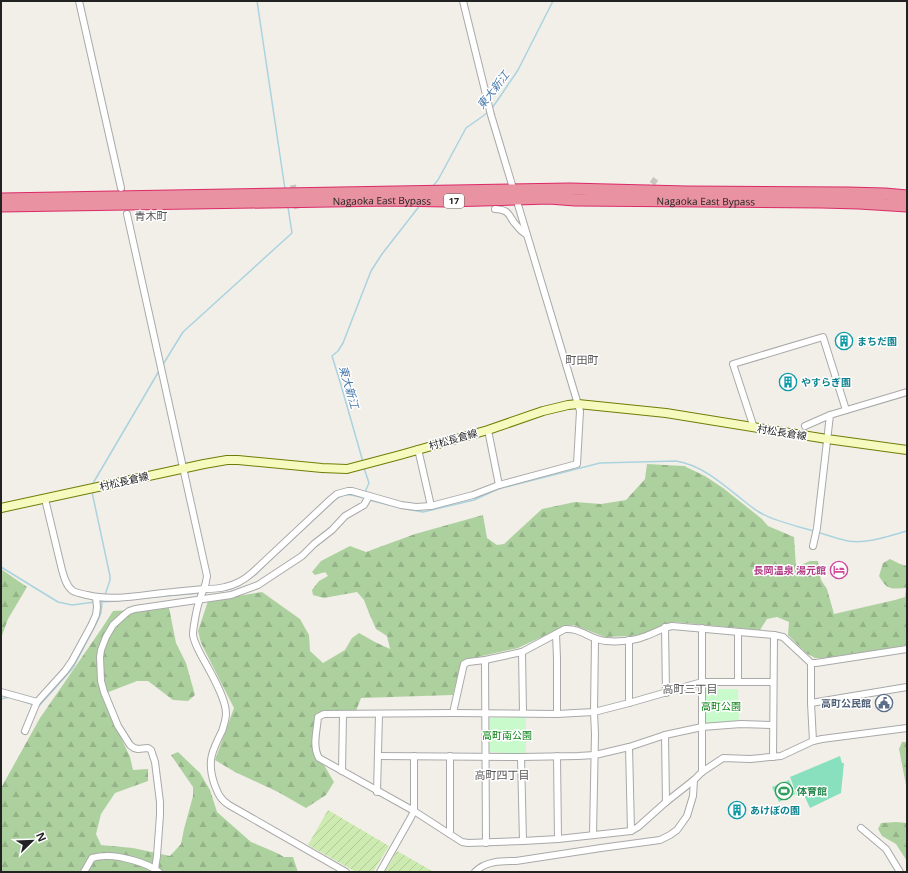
<svg xmlns="http://www.w3.org/2000/svg" width="908" height="873" viewBox="0 0 908 873" font-family="'Open Sans','Noto Sans JP',sans-serif">
<defs>
<pattern id="forest-firs" width="22" height="20" patternUnits="userSpaceOnUse"><rect width="22" height="20" fill="#add19e"/><path d="M5 1l3.5 6h-7zM16 11l3.5 6h-7z" fill="#95b388"/></pattern>
<pattern id="garden-furrows" width="10" height="10" patternUnits="userSpaceOnUse"><rect width="10" height="10" fill="#cdebb0"/><path d="M-1 1l2-2M0 10L10 0M9 11l2-2" fill="none" stroke="#b0c997"/></pattern>
</defs>
<rect width="100%" height="100%" fill="#f2efe9"/>
<g fill="url(#forest-firs)">
<path d="M647,464L684,466L705,476L723,488L762,519L768,526L794,537L796,567L810,561H818L821,580L827,589L834,614L895,600L905,597L906,588C890,589 887,590 879,576L883,563L890,559L900,564L907,566V644L904,646L824,658H815L806,653L788,635L789,622L777,617L767,619L760,630L674,622L642,634L630,636L605,637L574,625L565,626L518,648L464,660L461,663L453,695L361,698L356,711L326,710L318,714L313,744L314,753L317,760L324,765L334,782L326,795L306,808L278,792L235,772L215,760L234,708L201,643L198,631L208,601L262,592L300,619L309,635L310,651L323,663L345,650L352,638L359,633L375,642L390,649L387,636L376,629L369,613L364,600L357,592L324,598L313,595L312,590L319,581L328,576L325,572L315,575L312,572L321,561L350,546L366,552L415,534L483,515L487,538L497,545L504,544L542,509L575,502L601,504L626,500L645,479Z"/>
<polygon points="1,569 27,587 8,619 1,638"/>
<polygon points="169,608 176,643 186,663 195,695 188,701 173,700 148,681 137,681 101,695 130,757 133,770 148,769 148,781 115,793 101,814 96,834 101,845 133,848 170,856 181,844 184,829 193,796 193,787 171,755 178,752 200,773 210,790 217,812 251,842 277,853 284,857 293,857 298,872 182,872 178,871 176,872 1,872 1,788 40,718 102,628 113,611"/>
<polygon points="902,742 907,742 907,790 899,749"/>
<polygon points="896,822 907,823 907,861 896,844 882,836 878,829 881,823"/>
</g>
<g fill="#c8facc">
<polygon points="703,689 738,689 739,722 703,723"/>
<polygon points="526,717 526,754 488,752 488,718"/>
</g>
<g fill="url(#garden-furrows)">
<polygon points="328,810 389,846 373,872 356,872 308,845"/>
<polygon points="397,851 434,872 385,872"/>
</g>
<g fill="#88e0be">
<polygon points="840,756 842,763 844,763 841,793 810,808 803,793 797,796 790,777"/>
<polygon points="789,780 795,794 779,802 772,787"/>
</g>
<g fill="none" stroke-linecap="round" stroke-linejoin="round">
<g stroke="#aad3df" stroke-width="1.5">
<polyline points="257,1 285,189"/>
<polyline points="492,108 497,101 518,70 553,1"/>
<polyline points="433,186 438,180 466,128 483,116 488,112"/>
<polyline points="162,366 183,332 292,233 288,207"/>
<polyline points="363,462 341,385 332,356 338,351 343,343 371,271 382,254 421,204"/>
<polyline points="364,468 369,483 365,492"/>
<polyline points="92,485 159,371"/>
<polyline points="92,492 110,576 110,580 105,595"/>
<path d="M369,500L401,508L423,512L474,500L498,489L600,463L676,461C702,465 724,485 744,501C749,505 754,509 759,512C773,521 797,526 814,531"/>
<path d="M817,532C827,535 838,539 848,541C868,544 888,536 907,531"/>
<polyline points="1,567 58,602 72,605 95,602"/>
<path d="M243,583L255,575L265,565L337,498C348,492 354,496 365,498"/>
<polyline points="221,591 231,589"/>
<polyline points="143,598 199,593"/>
<polyline points="99,602 119,601"/>
<polyline points="13,698 34,705"/>
<polyline points="1,699 9,697"/>
<polyline points="38,706 39,706 73,668 96,624 101,613 102,603"/>
</g>
<g stroke="#c8c6c1" stroke-width="6" stroke-dasharray="6 3" stroke-linecap="butt">
<polyline points="293,185 297,210"/>
<polyline points="647,191 657,177"/>
</g>
<defs>
<g id="street">
<polyline points="79,1 121,188"/>
<path d="M495,209C512,210 508,217 517,226C520,230 524,233 527,235"/>
<path d="M127,214L207,576C206,587 203,589 200,599C197,606 193,628 193,635C194,642 198,649 201,655C209,669 226,698 226,713C226,720 224,725 222,731C212,751 207,761 214,783C218,794 220,799 229,805L346,872"/>
<polyline points="805,426 830,415"/>
<polyline points="754,428 733,364 823,337 846,410"/>
<polyline points="488,430 499,485"/>
<polyline points="418,449 431,506"/>
<path d="M45,499L62,570C64,577 66,586 73,591C77,593 83,594 87,595C115,602 145,594 173,592C183,591 193,590 204,589C211,589 218,589 225,587C235,585 244,580 252,573L331,499L337,494L348,491H352L401,505L416,507L431,506L473,495L499,485L577,464L580,411L491,115L463,1"/>
<polyline points="813,546 817,528 830,415 907,392"/>
<polyline points="665,627 666,693"/>
<polyline points="702,628 702,772"/>
<polyline points="556,634 557,658 557,714"/>
<polyline points="522,652 523,713"/>
<polyline points="485,660 486,843"/>
<polyline points="811,663 811,703 813,741"/>
<polyline points="738,682 738,632"/>
<path d="M773,682H702L629,703L594,712L557,714L453,713L324,714L318,717C317,731 312,746 319,758L414,811L462,842L468,843L523,841L558,839L631,831L638,827L666,802L694,780L702,772L723,758L750,759L781,756L813,741L822,739L907,728"/>
<polyline points="1,692 37,702"/>
<polyline points="629,703 629,640"/>
<polyline points="811,703 907,687"/>
<path d="M453,713L463,668L464,664L468,662L485,660L522,652L565,629C582,628 590,640 606,641C617,642 633,641 643,637C653,634 662,628 672,626L774,635L783,637L811,663H816L907,649"/>
<polyline points="25,731 37,702 65,671 72,661 91,626 96,615 97,607 96,597"/>
<polyline points="665,735 666,802"/>
<polyline points="629,747 631,831"/>
<polyline points="378,756 521,757 578,756 595,755 629,747 665,735 702,727 741,724 773,725"/>
<polyline points="557,756 558,839"/>
<polyline points="521,757 523,841"/>
<polyline points="773,757 774,635"/>
<polyline points="342,771 343,714"/>
<polyline points="377,792 379,714"/>
<polyline points="861,828 886,849 900,872"/>
<polyline points="450,834 450,756"/>
<polyline points="593,835 595,734 594,712 595,639"/>
<polyline points="155,869 157,856 160,815 160,802 155,762 151,750 148,748 138,749 134,748 130,745 118,726 104,692 101,681 100,657 101,650 106,637 113,625 124,615 129,611 135,609 231,595 258,585 302,556 314,544 332,530 345,516 364,505 369,496"/>
<path d="M84,872L92,858C96,857 101,856 105,856C119,855 148,863 159,872"/>
<polyline points="380,872 410,819 414,811 414,756"/>
<path d="M475,872C485,861 502,861 516,861L601,848L660,840L670,835L677,830L687,816L693,796L694,780"/>
</g>
<polyline id="secondary" points="1,508 204,464 227,460 238,460 322,468 347,469 400,455 488,430 543,411 568,405 578,404 666,413 827,439 907,450"/>
<g id="highway">
<polyline points="1,199 570,189 687,192 848,193 885,194 907,196"/>
<path id="s1" d="M1,206L393,200L446,201L549,198L575,200L821,202L859,203L907,206"/>
</g>
</defs>
<use href="#street" stroke="#a9a9a9" stroke-width="8"/>
<use href="#secondary" stroke="#707d05" stroke-width="10"/>
<use href="#highway" stroke="#dc2a67" stroke-width="13"/>
<use href="#street" stroke="#fff" stroke-width="6"/>
<use href="#secondary" stroke="#f7fabf" stroke-width="8"/>
<use href="#highway" stroke="#e892a2" stroke-width="11"/>
</g>
<defs>
<symbol id="building-ring" viewBox="-11 -11 22 22"><circle r="9.5" fill="#fff" stroke="#0f9aa8" stroke-width="1.5"/><path d="M-4-6H4V6H1V3H-1V6H-4ZM-2.5-4.3h1.7v1.8h-1.7ZM.8-4.3h1.7v1.8H.8ZM-2.5-1h1.7V.8h-1.7ZM.8-1h1.7V.8H.8Z" fill="#0f9aa8"/></symbol>
<symbol id="hotel-ring" viewBox="-11 -11 22 22"><circle r="9.5" fill="#fff" stroke="#d1479c" stroke-width="1.5"/><path d="M-6-4.5h1.5V1H6V5H4.5V3h-9V5H-6ZM-4 0a1.8 1.8 0 1 1 3.6 0ZM.5 0V-2.5h3Q6-2.5 6 0Z" fill="#d1479c"/></symbol>
<symbol id="civic-ring" viewBox="-11 -11 22 22"><circle r="9.5" fill="#fff" stroke="#5c6f8a" stroke-width="1.5"/><path d="M-.6-6.5H3V-4.5H.6V-3L4-1V1h2V6H-6V1h2V-1L-.6-3ZM-1.2 2.5V6h2.4V2.5Z" fill="#5c6f8a"/></symbol>
<symbol id="stadium-ring" viewBox="-11 -11 22 22"><circle r="9.5" fill="#fff" stroke="#2e9e5b" stroke-width="1.5"/><path d="M0-5a6.5 5 0 1 0 0 10a6.5 5 0 1 0 0-10ZM-3.5-1.8h7v3.6h-7Z" fill="#2e9e5b"/></symbol>
</defs>
<g fill-rule="evenodd">
<use href="#building-ring" x="834" y="331" width="20" height="20"/>
<use href="#building-ring" x="778" y="372" width="20" height="20"/>
<use href="#hotel-ring" x="829" y="560" width="20" height="20"/>
<use href="#civic-ring" x="874" y="693" width="20" height="20"/>
<use href="#stadium-ring" x="774" y="781" width="20" height="20"/>
<use href="#building-ring" x="727" y="800" width="20" height="20"/>
</g>
<g text-anchor="middle" stroke-width="3" stroke-linejoin="round" paint-order="stroke">
<rect fill="#fff" stroke="#646464" stroke-width="1" x="444" y="194" width="20" height="14" rx="3"/>
<g font-size="9" font-weight="bold" fill="#222">
<text x="454" y="204">17</text>
</g>
<g font-size="10" fill="#222" stroke="#fff">
<text dy="4" stroke="none"><textPath href="#s1" startOffset="381">Nagaoka East Bypass</textPath></text>
<text dy="4" stroke="none"><textPath href="#s1" startOffset="705">Nagaoka East Bypass</textPath></text>
<text transform="translate(782 432) rotate(9)" y="4">村松長倉線</text>
<text transform="translate(453 439) rotate(-16)" y="4">村松長倉線</text>
<text transform="translate(124 481) rotate(-13)" y="4">村松長倉線</text>
</g>
<g font-size="10" font-weight="bold" fill="#0d838f" stroke="#fff" text-anchor="start">
<text x="857" y="345">まちだ園</text>
<text x="801" y="386">やすらぎ園</text>
<text x="750" y="814">あけぼの園</text>
</g>
<g font-size="10" font-weight="bold" fill="#b23c85" stroke="#fff" text-anchor="end">
<text x="826" y="574">長岡温泉 湯元館</text>
</g>
<g font-size="10" font-weight="bold" fill="#4e5e75" stroke="#fff" text-anchor="end">
<text x="871" y="707">高町公民館</text>
</g>
<g font-size="10" fill="#0c8416" stroke="#fff">
<text x="721" y="710">高町公園</text>
<text x="507" y="739">高町南公園</text>
</g>
<g font-size="10" font-weight="bold" fill="#27864d" stroke="#fff" text-anchor="start">
<text x="797" y="795">体育館</text>
</g>
<g font-size="11" font-style="italic" fill="#4a7aab" stroke="#fff">
<text transform="translate(493 90) rotate(-52)" y="4">東大新江</text>
<text transform="translate(349 387) rotate(74)" y="4">東大新江</text>
</g>
<g font-size="11" fill="#555" stroke="#fff">
<text x="151" y="220">青木町</text>
<text x="582" y="364">町田町</text>
<text x="690" y="693">高町三丁目</text>
<text x="502" y="779">高町四丁目</text>
</g>
</g>
<rect width="908" height="873" fill="none" stroke="#222222" stroke-width="4"/>
<g transform="translate(32 841) rotate(67)" stroke="#ffffff" stroke-width="3" paint-order="stroke">
<path d="M0-3L7 15L0 10L-7 15Z" fill="#222222"/>
<text y="-6" font-size="11" font-weight="bold" text-anchor="middle" fill="#222222">N</text>
</g>
</svg>
